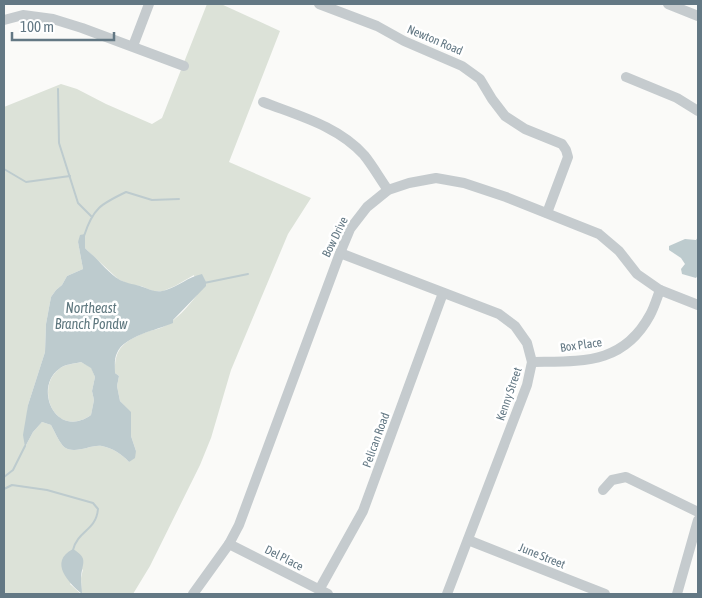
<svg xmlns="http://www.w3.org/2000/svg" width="702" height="598" viewBox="0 0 702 598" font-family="'Asap Condensed',sans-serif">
<rect width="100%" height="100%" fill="#fafaf8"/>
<g fill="#dce2d8" fill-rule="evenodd">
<path d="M207,4H221L280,31L229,162L311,198L288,234L231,370L211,438L200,465L150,566L133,594H82L81,578L83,569L70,584L81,594H4V107L61,84L77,89L106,104L152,124L162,118ZM85,234V248L88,251L118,279L130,285L141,286L153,291H163L175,286L194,275L197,295C187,308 177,319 163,327C157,330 150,330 144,333C123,342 114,349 115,373L119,376L117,386L120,401L131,413V436L136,451L129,462C122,454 112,448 102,446C90,444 74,456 63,446C58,440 55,432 51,425L42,422L33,432L25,447L28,405L45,352L46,324L51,297L56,290L62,285L67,276L83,269L78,242Z"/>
<path d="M81,362L91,367L95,377L92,391L94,400L91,415C55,440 34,388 59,369C65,364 74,364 81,362Z"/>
</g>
<g fill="#bdcbce" fill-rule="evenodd">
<path d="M85,234V248L88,251C99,260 108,273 120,280C128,284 135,284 143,287C151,290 157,293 166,290C179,286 188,277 202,274L206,282V286L173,320V323C157,330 124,336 117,353C114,359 115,366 115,373L119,376L117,386L120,401L131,412V436L136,451L135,458L129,462C122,454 112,448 102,446C90,444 74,456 63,446C58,440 55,432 51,425L42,422L33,432L25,447L23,435L28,405L45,352L46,324L51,297L56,290L62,285L67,276L83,269L78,242L80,235ZM81,362L91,368L95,377L92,391L94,400L91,415C56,440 33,388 59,369C65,364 73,364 81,362Z"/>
<polygon points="698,237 698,260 697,264 698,275 696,278 682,274 681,269 685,264 681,258 669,250 669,246 685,239 696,240"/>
<path d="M73,549C89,559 82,562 81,578C81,583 82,588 82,594C69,583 48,562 73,549Z"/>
</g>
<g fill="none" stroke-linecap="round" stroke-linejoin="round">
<g stroke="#bdcbce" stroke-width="2">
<polyline points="58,89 59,143 78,203 91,216"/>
<polyline points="4,169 26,182 70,176"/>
<path d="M84,236C93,208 101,204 126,192L152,200L179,199"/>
<polyline points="204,283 248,274"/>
<polyline points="4,477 13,470 25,446"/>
<path d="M4,489L12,485L47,490L93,503L98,509C96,531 78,530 73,550"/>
</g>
<g stroke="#c5cbce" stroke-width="10">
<polyline points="319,4 377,26 404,41 462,66 480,79 492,99 505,116 525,129 562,144 566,150 568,157 547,213"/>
<polyline points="668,4 698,16"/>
<polyline points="4,20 23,15 53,19 82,28 184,66"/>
<polyline points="133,46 149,4"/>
<polyline points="626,77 677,98 698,111"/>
<path d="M263,102C299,116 338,126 364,155C373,166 380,179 388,190"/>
<polyline points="340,253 499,314 515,326 527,343 532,362 527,385 447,594"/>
<path d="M532,362C582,361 623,365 650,315C654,308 657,298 660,290"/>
<polyline points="603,490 612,480 626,477 698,512"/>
<polyline points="468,540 605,594"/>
<polyline points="229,544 328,594"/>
<polyline points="319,590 363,511 443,293"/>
<polyline points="193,594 229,544 239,525 340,253 350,229 367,207 388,190 409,183 436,178 464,183 506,197 599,234 619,251 637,274 660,290 698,305"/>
<polyline points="677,594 698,520"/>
</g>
</g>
<g text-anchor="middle" stroke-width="5" stroke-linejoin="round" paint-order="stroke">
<g font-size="12" fill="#637884" stroke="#fff">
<text transform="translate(435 40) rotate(23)" y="4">Newton Road</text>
<text transform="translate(335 237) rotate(-64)" y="4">Bow Drive</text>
<text transform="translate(581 345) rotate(-8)" y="4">Box Place</text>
<text transform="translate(509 394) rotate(-71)" y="4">Kenny Street</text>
<text transform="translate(376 440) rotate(-70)" y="4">Pelican Road</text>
<text transform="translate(542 556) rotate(22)" y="4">June Street</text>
<text transform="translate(284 558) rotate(27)" y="4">Del Place</text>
</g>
<g font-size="14" font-style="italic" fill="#5e777e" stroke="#fff">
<text x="91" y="313">Northeast<tspan x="91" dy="16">Branch Pondw</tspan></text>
</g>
</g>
<rect width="702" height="598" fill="none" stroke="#637884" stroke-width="10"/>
<path d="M12 32v8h102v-8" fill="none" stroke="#637884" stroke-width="2.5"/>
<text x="20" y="32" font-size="15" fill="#637884" stroke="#ffffff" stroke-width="4" paint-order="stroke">100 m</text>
</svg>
